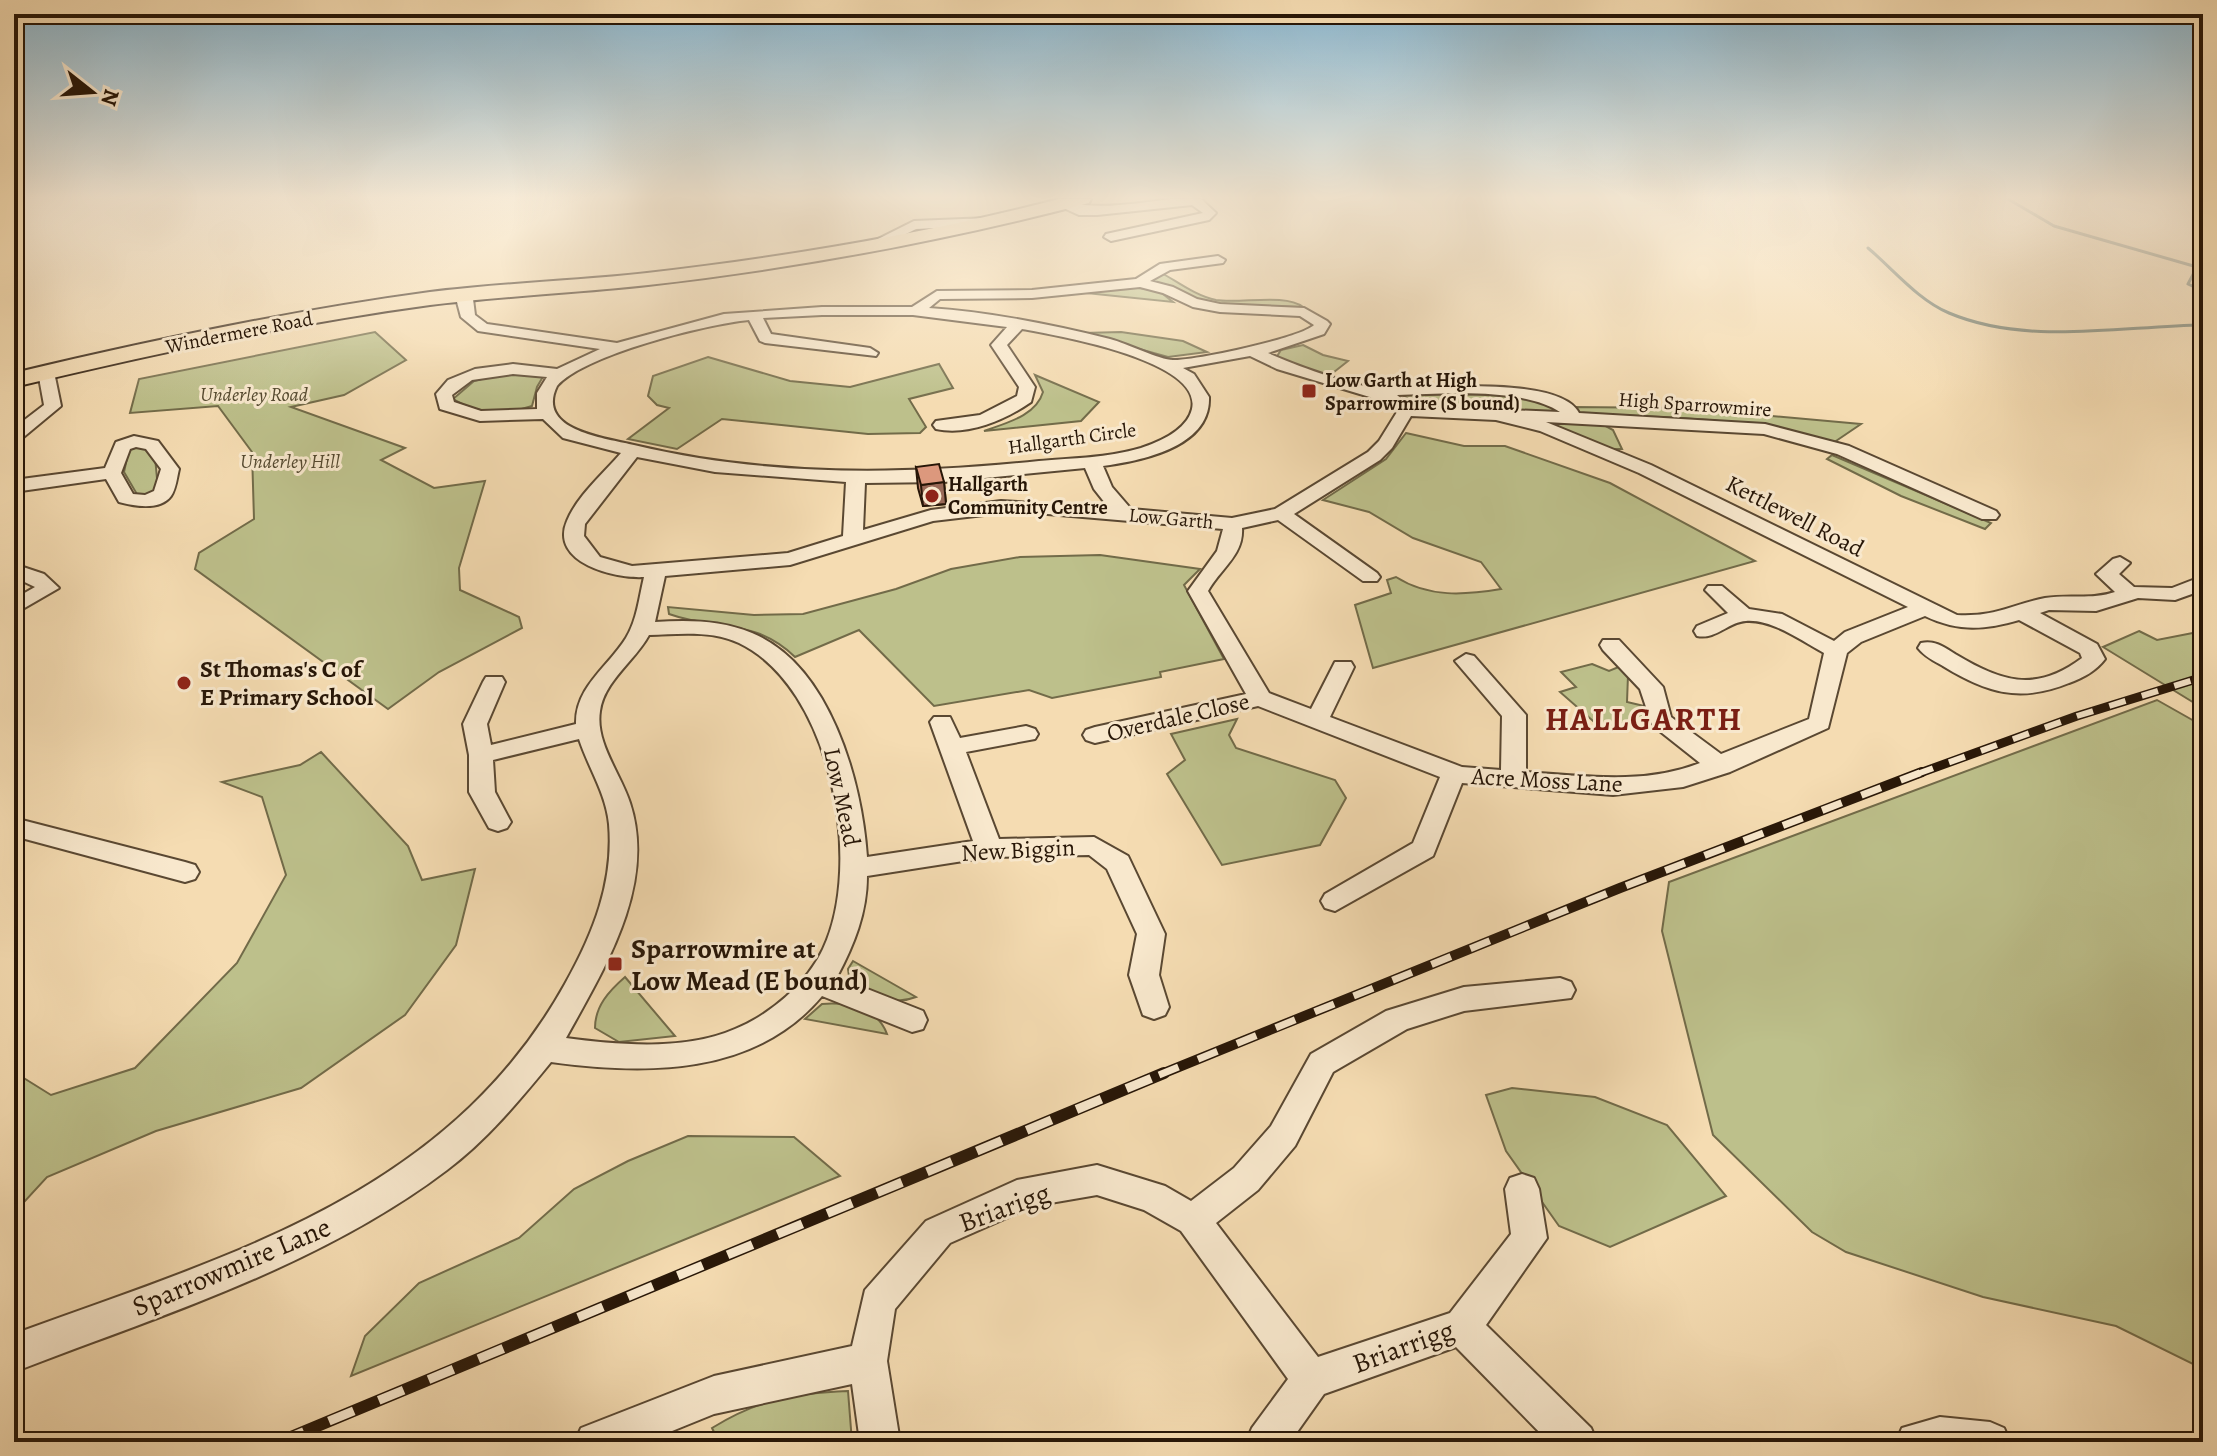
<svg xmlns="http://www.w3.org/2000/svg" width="2217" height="1456" viewBox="0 0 2217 1456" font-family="Alegreya,serif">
<rect width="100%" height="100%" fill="#f5dcb2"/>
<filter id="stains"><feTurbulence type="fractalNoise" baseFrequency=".0025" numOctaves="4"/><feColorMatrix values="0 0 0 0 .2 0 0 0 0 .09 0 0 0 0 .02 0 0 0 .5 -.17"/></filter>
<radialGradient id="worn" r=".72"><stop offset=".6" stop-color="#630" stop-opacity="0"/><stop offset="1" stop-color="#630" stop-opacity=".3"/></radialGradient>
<g fill="#bdc08b" stroke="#726b49" stroke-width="2">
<path d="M1160,272C1178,282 1196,296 1216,300C1240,304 1285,293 1303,307L1217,305L1196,301L1151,281L1149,278Z"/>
<polygon points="1133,287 1159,291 1173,302 1086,293 1103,288"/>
<polygon points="375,332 406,360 344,395 291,407 405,448 381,460 434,488 485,481 459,568 460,590 519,617 522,628 439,672 388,709 195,569 199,553 254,519 252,452 218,406 130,413 139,379"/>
<polygon points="1121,332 1183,341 1207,352 1168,357 1082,333"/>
<polygon points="1303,345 1323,355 1348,361 1329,376 1276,358 1281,350"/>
<polygon points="708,357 790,381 850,387 939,364 953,388 909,399 926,427 920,433 868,434 722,419 677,449 628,439 669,408 657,405 648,396 653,376"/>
<path d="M505,373L544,375L537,387L532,406C506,415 478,414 453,399L474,381Z"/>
<path d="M1035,375L1099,402L1081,421L984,431C1006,423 1036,416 1043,392Z"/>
<path d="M1400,393C1445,393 1528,387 1566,412L1425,406L1414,403Z"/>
<path d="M1571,407L1683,408L1861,424L1833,443C1750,417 1663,417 1576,414Z"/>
<polygon points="1543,421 1602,424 1613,430 1622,449 1610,449"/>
<path d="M1406,433L1464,446H1505L1610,483L1755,561L1373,668L1355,605L1391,593L1387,580L1396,577C1429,598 1465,595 1501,589L1481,562L1413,538L1369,512L1323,500L1386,459Z"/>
<polygon points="140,445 155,457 158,489 153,494 138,496 124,472 129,449"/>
<polygon points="1832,455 1991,523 1985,529 1901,496 1827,459"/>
<path d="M1100,555L1200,569L1184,585L1224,659L1160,672L1161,677L1052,698L1029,690L934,706L859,630L795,657C755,618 716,631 669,614L668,607L754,615L803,614L896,589L951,569L1020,557Z"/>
<polygon points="2139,631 2157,640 2203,631 2203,703 2196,704 2103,647"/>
<polygon points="1592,664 1609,671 1621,666 1628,675 1627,702 1648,707 1654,716 1601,728 1560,692 1576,687 1561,672"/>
<polygon points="2157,700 2203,726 2203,1369 2116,1326 1983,1297 1846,1252 1812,1232 1713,1135 1662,931 1669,882"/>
<polygon points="1237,719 1229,735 1236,748 1335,780 1346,798 1320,845 1222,865 1167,774 1185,760 1171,734"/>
<polygon points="321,752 408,846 422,880 475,869 456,945 405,1015 301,1088 156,1131 47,1177 14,1213 14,1072 51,1095 135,1068 237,963 286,875 262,797 222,782 300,765"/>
<path d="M853,961L916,997C891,1007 873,993 850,983L848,969Z"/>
<path d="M625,977L675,1036L619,1042L595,1028C595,1006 609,991 625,977Z"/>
<path d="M822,1004C848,1002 877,1007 887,1034L805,1019Z"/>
<polygon points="1512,1088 1595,1097 1667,1125 1726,1196 1610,1247 1559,1226 1506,1151 1486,1095"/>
<polygon points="688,1136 794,1137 840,1176 351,1376 365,1336 419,1283 519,1238 574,1189 628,1161"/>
<path d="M848,1391L852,1442H719L712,1428C759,1399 794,1393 848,1391Z"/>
</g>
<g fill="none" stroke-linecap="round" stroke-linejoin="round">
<g stroke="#6d796c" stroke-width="3">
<polyline points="2008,199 2054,226 2197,267 2188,284 2203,291"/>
<path d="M1868,248C1893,269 1918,300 1949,313C2027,346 2121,326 2203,325"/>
</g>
<defs>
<g id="minor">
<path d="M1172,199H1201L1216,213L1209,220L1111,241L1104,237L1106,234L1203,213L1192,205L1097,215H1079L1057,205L1063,201C1099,211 1135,203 1172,199Z"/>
<polygon points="988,218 994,222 993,225 916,229 874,250 862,247 914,221"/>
<path d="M1218,256L1225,260L1223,263L1170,270L1150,281L1173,287L1197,299L1220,304L1304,308L1327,321L1330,324L1324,334L1268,353C1290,363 1349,385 1372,387C1412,390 1559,373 1579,413L1765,424L1849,446L1996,511L1999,515L1996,519H1982L1837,454L1764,434L1546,422L1651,465L1957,615C1996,617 2010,605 2045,598C2069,594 2091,600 2115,592L2096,574L2113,559L2120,557L2130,563L2119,574L2134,587L2172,588L2203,576V590L2175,600L2138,598L2096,611L2049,610L2040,613L2097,644L2105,659C2096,671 2083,678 2069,683C2020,703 1987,693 1943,666C1934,661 1924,656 1918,648L1921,643C1935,640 1944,647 1955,654C2002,682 2035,693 2082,658L2080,653L2019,620C1985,630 1958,632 1925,616L1861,642L1847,653L1828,728L1730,772L1683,787L1613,795L1462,783L1433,856L1335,911L1325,908L1321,901L1325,894L1413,843L1440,777L1258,706L1095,743L1086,740L1083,735L1086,730L1095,727L1246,694L1188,591L1217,551L1223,529L1036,513H1001L933,521L790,565L665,576L655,622C688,620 721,620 752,633C830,665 862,781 867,857L973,841L930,722L934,717H950L960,738L1026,726L1035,729L1038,734L1035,739L966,752L999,839L1094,837L1128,856L1165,934L1159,975L1169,1007L1165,1015L1154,1019L1143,1015L1129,975L1137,934L1107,869L1089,855L989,857L867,876C867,913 854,945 837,977L923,1011L927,1020L923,1029L912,1032L822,996C755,1076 646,1075 551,1062C519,1101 487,1140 447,1170C319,1267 161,1315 14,1372V1334C227,1256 447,1196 565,984C593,934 614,882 609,824C606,793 588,767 579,739L493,760L495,792L511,822L507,828L498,831L489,828L469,792V755L463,724L483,682L486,677H502L505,682L487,724L491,745L576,724C575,687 608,667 626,638C637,620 639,598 644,577C616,579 549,563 567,521C577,496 603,474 621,453L563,438L543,419L480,421L440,409L436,394L448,380L475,369L513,364L557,369L600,349L478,331L461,317L457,302L462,291H472L475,315L487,324L617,343L724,314L822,307H912L937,291L1032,290L1136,279L1160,264ZM1140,287L1163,293L1193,307L1220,312L1300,316L1314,325C1301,338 1194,361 1173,360C1160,360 1126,343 1110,339C1050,324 990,312 929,308L940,299L1032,298ZM822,315H913L1007,327L991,345L1019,387L1017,396L980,415L936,421L933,425L936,429C968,436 1005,420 1031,402L1035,387L1007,345L1022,329C1055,335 1203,360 1192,409C1187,430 1159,442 1141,448C1108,458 1072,458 1039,461C903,475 768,477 634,445C607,438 535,431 557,386C584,355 706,324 749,320L760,341L765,343L876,356L878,353L870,348L771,334L763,318ZM1250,356L1277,369L1383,401L1397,412L1379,441L1368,452L1275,509L1232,518L1131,509L1112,487L1103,466C1141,461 1211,447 1209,397L1194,374L1183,368ZM513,374L547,377L537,393V409L481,411L454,402L452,395L472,380ZM1397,395C1442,394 1522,387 1560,412L1410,406ZM1411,416L1496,420L1540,431L1639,473L1908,607L1845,632L1834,641L1782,614L1749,609L1722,586H1708L1705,590L1728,613L1697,626L1694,631L1697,636C1716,640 1728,622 1746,621C1772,619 1802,641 1824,653L1809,719L1721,754L1671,717L1663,687L1619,640H1603L1600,645L1603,650L1640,689L1652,725L1700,763C1645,785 1584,776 1526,772V715L1474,656L1466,654L1455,661L1502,716L1501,770L1462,767L1330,717L1354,667L1351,662H1335L1311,709L1269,693L1208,591C1220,569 1244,555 1242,528L1278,520L1363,581H1377L1380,577L1377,573L1294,514L1380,460L1392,448ZM637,457L715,472L846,482L843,536L788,553L632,566L600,557L584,536L585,524ZM1085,468L1094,489L1109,508L1001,501L931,510L863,530L865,483L944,482ZM649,635C678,634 712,630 739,643C831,687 864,863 823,949C807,983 770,1015 735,1029C685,1051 619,1045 566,1038C604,969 657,885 630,803C621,774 595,743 600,711C604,681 635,661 649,635Z"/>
<polygon points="46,367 54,372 61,406 20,440 14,441 14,428 44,405 38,372"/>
<path d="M134,436L158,441L179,469C177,477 176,489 171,496C160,511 134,506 119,502L106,479L14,492V480L105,468L116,442ZM136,447L146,449L161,469L154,491L145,495L133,494L121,473L130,449Z"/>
<polygon points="14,564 44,574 59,588 14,614 14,599 35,587 14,577"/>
<polygon points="14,818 185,862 195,865 199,872 195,879 185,882 14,836"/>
<polygon points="1560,978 1571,982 1575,990 1571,998 1464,1011 1407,1029 1333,1072 1295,1146 1258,1190 1216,1223 1318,1357 1450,1313 1511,1234 1505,1189 1510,1178 1522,1174 1534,1178 1539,1189 1547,1238 1486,1325 1591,1428 1597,1442 1549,1442 1456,1347 1324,1394 1290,1442 1246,1442 1252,1428 1288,1379 1181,1231 1144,1210 1097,1195 1033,1206 950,1243 895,1309 887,1361 900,1442 860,1442 852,1384 714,1414 645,1442 575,1442 581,1428 714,1376 852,1346 865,1290 926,1221 1017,1180 1097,1165 1165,1186 1191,1201 1234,1168 1271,1126 1311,1054 1386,1011 1464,987"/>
<polygon points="1940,1417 1990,1422 2004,1428 2010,1442 1896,1442 1902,1428"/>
</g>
<path id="highway" d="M1059,199H1091L1089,203C944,241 797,268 648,285C575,293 503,296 430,305C290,324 152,354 14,387V373C152,340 290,311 430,292C502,283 575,281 647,273C786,257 924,234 1059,199Z"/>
</defs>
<use href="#minor" stroke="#5a4832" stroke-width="4"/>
<use href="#highway" stroke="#271607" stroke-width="4"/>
<use href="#minor" fill="#f8e8cd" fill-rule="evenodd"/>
<use href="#highway" fill="#f5dcb2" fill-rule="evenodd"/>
<defs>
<polyline id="rail-far2" points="1917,774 2077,716 2203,677"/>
<polyline id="rail-far1" points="1159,1075 1620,888 1922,772"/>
<polyline id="rail" points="279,1442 1164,1073"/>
</defs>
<use href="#rail-far2" stroke="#271607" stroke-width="9"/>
<use href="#rail-far1" stroke="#271607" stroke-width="10"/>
<use href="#rail" stroke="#271607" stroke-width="12"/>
<use href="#rail-far2" stroke="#f8e8cd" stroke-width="6" stroke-dasharray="17" stroke-linecap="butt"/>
<use href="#rail-far1" stroke="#f8e8cd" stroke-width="7" stroke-dasharray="21" stroke-linecap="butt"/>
<use href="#rail" stroke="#f8e8cd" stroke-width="9" stroke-dasharray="27" stroke-linecap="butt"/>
</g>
<polygon fill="#bd836c" stroke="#271607" stroke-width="2" points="916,467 944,482 946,504 923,506 918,488"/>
<polygon fill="#9a6a58" stroke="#271607" stroke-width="2" points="944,482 946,504 923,506 921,485"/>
<polygon fill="#dc987d" stroke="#271607" stroke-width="2" points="939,464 944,482 921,485 916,467"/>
<linearGradient id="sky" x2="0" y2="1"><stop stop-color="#89b7d1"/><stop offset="0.49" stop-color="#faefdc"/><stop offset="1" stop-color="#faefdc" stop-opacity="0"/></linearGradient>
<rect width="2217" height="403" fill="url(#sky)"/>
<g fill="#8f2418" stroke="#f8e8cd" stroke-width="3">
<rect x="1301" y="383" width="16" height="16" rx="4"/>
<circle cx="932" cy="496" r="8"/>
<circle cx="184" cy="683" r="8"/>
<rect x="607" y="956" width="16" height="16" rx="4"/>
</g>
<g text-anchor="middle" stroke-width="6" stroke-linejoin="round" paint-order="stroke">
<g font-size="20" fill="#271607" stroke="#f8e8cd">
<text transform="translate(239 332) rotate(-11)" y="7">Windermere Road</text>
<text transform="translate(1695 404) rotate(4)" y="7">High Sparrowmire</text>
<text transform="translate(1072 438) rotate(-8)" y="7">Hallgarth Circle</text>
<text transform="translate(1171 518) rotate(5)" y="7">Low Garth</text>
</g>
<g font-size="20" font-weight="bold" fill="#271607" stroke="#f8e8cd" text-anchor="start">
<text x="1325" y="387">Low Garth at High<tspan x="1325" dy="23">Sparrowmire (S bound)</tspan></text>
<text x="948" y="491">Hallgarth<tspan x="948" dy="23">Community Centre</tspan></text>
</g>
<g font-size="20" font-style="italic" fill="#54492f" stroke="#f8e8cd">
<text x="254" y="401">Underley Road</text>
<text x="290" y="468">Underley Hill</text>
</g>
<g font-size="24" fill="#271607" stroke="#f8e8cd">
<text transform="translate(1795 516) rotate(27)" y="8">Kettlewell Road</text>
<text transform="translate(1178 717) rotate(-13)" y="8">Overdale Close</text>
<text transform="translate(1547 780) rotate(3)" y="8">Acre Moss Lane</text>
<text transform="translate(842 797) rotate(78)" y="8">Low Mead</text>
<text transform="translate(1018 850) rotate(-3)" y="8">New Biggin</text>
</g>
<g font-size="24" font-weight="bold" fill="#271607" stroke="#f8e8cd" text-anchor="start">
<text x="200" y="677">St Thomas's C of<tspan x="200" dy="28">E Primary School</tspan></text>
</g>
<g font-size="28" font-weight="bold" fill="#271607" stroke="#f8e8cd" text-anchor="start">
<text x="631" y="958">Sparrowmire at<tspan x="631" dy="32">Low Mead (E bound)</tspan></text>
</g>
<g font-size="28" fill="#271607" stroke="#f8e8cd">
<text transform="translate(1004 1207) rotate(-20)" y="10">Briarigg</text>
<text transform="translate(231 1266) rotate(-23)" y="10">Sparrowmire Lane</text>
<text transform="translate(1403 1346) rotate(-20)" y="10">Briarrigg</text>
</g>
<g font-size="32" font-weight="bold" letter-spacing="2" fill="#7a1f14" stroke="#f8e8cd">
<text x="1644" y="730">HALLGARTH</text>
</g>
</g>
<rect width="2217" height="1456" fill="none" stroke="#f5dcb2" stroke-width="48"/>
<rect x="16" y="16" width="2185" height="1424" fill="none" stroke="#271607" stroke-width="4"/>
<rect x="24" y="24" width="2169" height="1408" fill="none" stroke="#271607" stroke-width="2"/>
<g transform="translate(92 92) rotate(107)" stroke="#f8e8cd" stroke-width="6" paint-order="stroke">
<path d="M0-6L14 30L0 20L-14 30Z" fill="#271607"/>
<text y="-12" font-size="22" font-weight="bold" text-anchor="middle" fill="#271607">N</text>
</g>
<rect width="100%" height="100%" filter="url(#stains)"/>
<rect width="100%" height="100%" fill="url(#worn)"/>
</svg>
